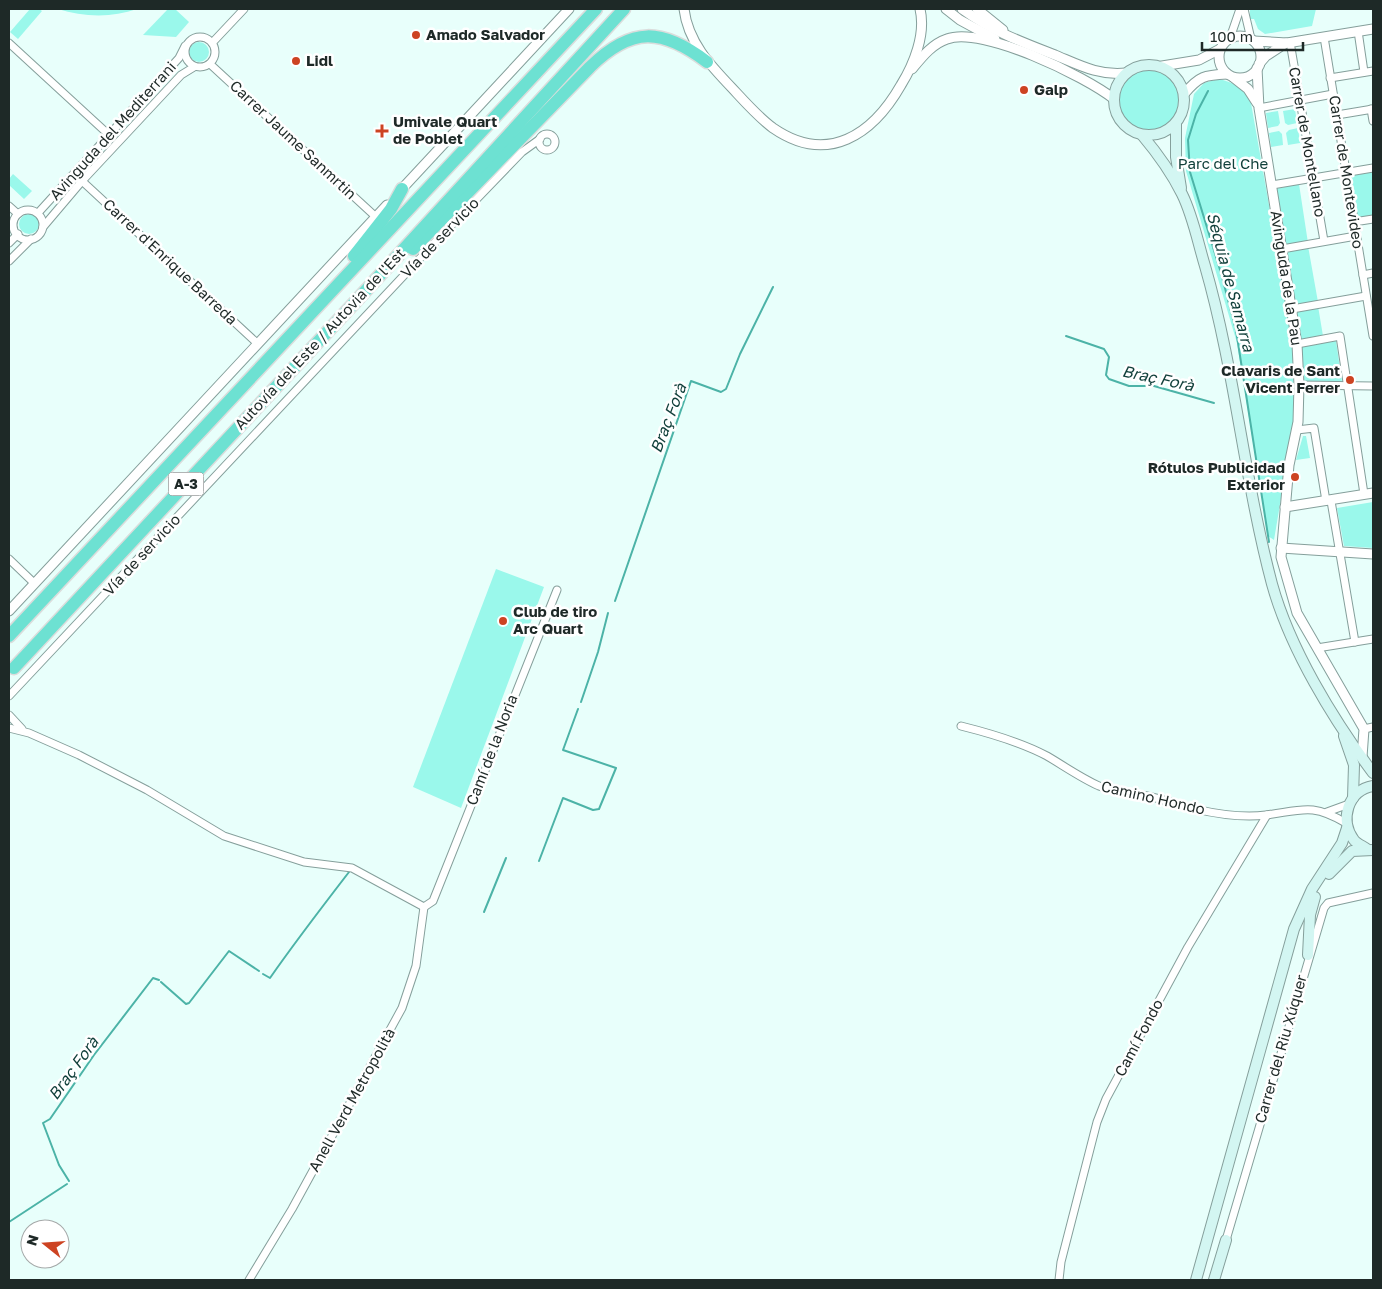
<svg xmlns="http://www.w3.org/2000/svg" width="1382" height="1289" viewBox="0 0 1382 1289" font-family="'Golos Text',sans-serif">
<rect width="100%" height="100%" fill="#e8fffb"/>
<g fill="#9af8eb">
<polygon points="30,9 39,9 42,11 18,39 10,32"/>
<path d="M58,9H137C112,18 83,17 58,9Z"/>
<polygon points="168,9 175,9 189,22 176,37 143,35"/>
<polygon points="1250,9 1316,9 1312,26 1265,34 1258,29 1254,19 1250,19"/>
<circle cx="199" cy="52" r="10"/>
<circle cx="1149" cy="100" r="30"/>
<path d="M1218,79C1234,82 1244,88 1251,103L1293,341L1294,421L1274,540L1268,536L1237,343L1186,171L1185,138L1194,94L1204,83Z"/>
<polygon points="1295,109 1297,123 1288,125 1285,123 1283,111"/>
<polygon points="1278,111 1280,123 1278,126 1268,128 1266,113"/>
<polygon points="1298,128 1300,143 1288,145 1286,133 1289,130"/>
<polygon points="1279,131 1282,134 1283,145 1271,147 1269,133"/>
<polygon points="1373,172 1373,215 1357,218 1350,176"/>
<polygon points="13,174 32,191 24,199 9,185 9,179"/>
<polygon points="1299,184 1308,243 1283,247 1285,239 1275,189"/>
<circle cx="29" cy="224" r="10"/>
<polygon points="1308,246 1318,302 1294,306 1295,300 1287,254 1284,250"/>
<polygon points="1318,306 1323,336 1299,340 1294,310"/>
<polygon points="1336,341 1342,382 1301,383 1297,344"/>
<polygon points="1303,436 1306,436 1310,458 1296,460"/>
<polygon points="1373,502 1373,548 1344,546 1337,508"/>
<polygon points="496,569 544,587 461,808 413,787"/>
</g>
<g fill="none" stroke-linecap="round" stroke-linejoin="round">
<g stroke="#4cb3a7" stroke-width="2">
<polyline points="1208,91 1196,114 1188,140 1190,172 1221,273 1236,330 1269,542"/>
<polyline points="1066,336 1104,349 1109,357 1106,375 1109,379 1129,386 1154,386 1214,403"/>
<polyline points="615,601 691,381 721,392 726,389 740,354 773,287"/>
<polyline points="581,702 598,652 608,613"/>
<polyline points="539,861 563,798 593,810 599,809 616,768 563,750 578,709"/>
<polyline points="484,912 506,858"/>
<path d="M263,974L270,978C295,942 322,907 349,872"/>
<polyline points="161,982 186,1004 189,1003 229,951 259,971"/>
<polyline points="69,1181 59,1165 43,1123 50,1119 94,1055 153,978 159,980"/>
<polyline points="9,1222 67,1184"/>
</g>
<defs>
<g id="minor">
<polyline points="1244,9 1251,39"/>
<polyline points="1358,31 1364,72"/>
<circle cx="200" cy="52" r="15"/>
<polyline points="1324,37 1373,336"/>
<polyline points="1230,38 1240,9"/>
<polyline points="1290,42 1324,241"/>
<polyline points="9,43 108,134"/>
<polyline points="212,43 244,9"/>
<polyline points="210,64 376,217"/>
<polyline points="1330,78 1373,71"/>
<polyline points="1259,108 1333,94"/>
<polyline points="1371,109 1373,121"/>
<polyline points="1337,115 1373,109"/>
<circle cx="547" cy="142" r="8"/>
<polyline points="82,181 258,344"/>
<polyline points="1272,185 1373,168"/>
<polyline points="9,206 18,214"/>
<circle cx="28" cy="225" r="15"/>
<polyline points="38,213 179,58 185,46"/>
<polyline points="1354,222 1373,219"/>
<polyline points="43,227 82,181 181,75 194,67"/>
<polyline points="9,243 18,234"/>
<polyline points="1282,249 1356,236"/>
<polyline points="9,261 31,239"/>
<polyline points="1363,275 1373,273"/>
<polyline points="1292,309 1366,296"/>
<polyline points="1297,344 1340,336 1364,494"/>
<polyline points="1299,385 1373,386"/>
<polyline points="1297,430 1314,428 1326,501"/>
<polyline points="1331,501 1355,642"/>
<polyline points="9,559 34,583"/>
<polyline points="1317,648 1373,639"/>
<polyline points="9,696 440,237 522,152 540,139"/>
<polyline points="9,715 22,729"/>
<path d="M961,726C989,733 1021,742 1047,756C1064,766 1081,778 1099,786C1115,792 1131,793 1147,796C1164,799 1179,805 1195,809C1217,814 1244,818 1266,815C1303,810 1312,803 1346,823"/>
<polyline points="9,728 29,733 79,755 147,790 224,836 304,862 352,868 424,907"/>
<polyline points="1364,729 1373,727"/>
<polyline points="1327,812 1349,804"/>
<polyline points="424,907 433,901 557,590"/>
<polyline points="1226,1240 1324,908 1328,903 1373,893"/>
<polyline points="249,1280 292,1209 402,1008 416,966 424,907"/>
<polyline points="1059,1280 1061,1262 1097,1122 1106,1099 1188,947 1267,815"/>
</g>
<g id="tertiary">
<path d="M684,9C688,42 710,65 732,88C745,102 758,117 773,128C828,166 873,134 901,85C914,64 926,34 920,9"/>
<polyline points="946,9 960,20 995,39"/>
<path d="M962,9C994,32 1019,41 1055,55C1079,65 1099,76 1126,73"/>
<polyline points="977,9 1003,30"/>
<circle cx="1240" cy="57" r="21"/>
<polyline points="1254,41 1287,43 1373,29"/>
<polyline points="1259,64 1266,56 1286,43"/>
<polyline points="1162,66 1199,60 1220,49"/>
<polyline points="1257,68 1259,108 1297,344 1299,385 1298,422 1289,465 1281,557 1297,613 1364,729 1362,757"/>
<path d="M912,69C922,57 932,44 947,39C982,26 1085,76 1114,99"/>
<polyline points="1234,78 1248,89 1257,103"/>
<path d="M1184,94C1199,76 1205,75 1227,74"/>
<polyline points="399,192 569,9"/>
<polyline points="1285,507 1373,493"/>
<polyline points="1281,548 1373,554"/>
<polyline points="9,611 387,205"/>
</g>
<g id="secondary">
<circle cx="1149" cy="100" r="35"/>
<polyline points="1176,123 1176,157 1181,188"/>
<path d="M1142,135C1158,154 1171,172 1182,194C1193,216 1198,243 1205,266C1235,370 1244,479 1272,584C1290,649 1333,719 1373,773"/>
<polyline points="1344,736 1354,765 1353,798"/>
<path d="M1367,849C1363,846 1357,844 1354,840C1339,820 1348,790 1373,786"/>
<polyline points="1329,874 1352,851 1373,850"/>
<polyline points="1308,955 1310,915 1315,897"/>
<polyline points="1196,1280 1294,929 1312,889 1342,843 1347,828"/>
<polyline points="1214,1280 1226,1240"/>
</g>
<g id="motorway">
<path d="M413,249L590,67C632,26 662,28 707,62"/>
<polyline points="354,256 391,209 402,189"/>
<polyline points="9,636 596,9"/>
<polyline points="14,668 358,299 624,9"/>
</g>
</defs>
<use href="#minor" stroke="#859f9b" stroke-width="9"/>
<use href="#tertiary" stroke="#859f9b" stroke-width="11"/>
<use href="#secondary" stroke="#859f9b" stroke-width="12"/>
<use href="#motorway" stroke="#dbdddc" stroke-width="15"/>
<use href="#minor" stroke="#fff" stroke-width="7"/>
<use href="#tertiary" stroke="#fff" stroke-width="9"/>
<use href="#secondary" stroke="#d3f6f2" stroke-width="10"/>
<use href="#motorway" stroke="#6de1d2" stroke-width="12"/>
</g>
<g fill="#cd4322" stroke="#fff" stroke-width="2">
<circle cx="416" cy="35" r="5"/>
<circle cx="296" cy="61" r="5"/>
<circle cx="1024" cy="90" r="5"/>
<path d="M379.5 123.5h5v5h5v5h-5v5h-5v-5h-5v-5h5z"/>
<circle cx="1350" cy="380" r="5"/>
<circle cx="1295" cy="477" r="5"/>
<circle cx="503" cy="621" r="5"/>
</g>
<g text-anchor="middle" stroke-width="5" stroke-linejoin="round" paint-order="stroke">
<rect fill="#fff" stroke="#626968" stroke-width="1" x="168.5" y="472.5" width="35" height="23" rx="4"/>
<g font-size="14" font-weight="bold" fill="#1e2927">
<text x="186" y="489">A-3</text>
</g>
<g font-size="15" font-weight="bold" fill="#1e2927" stroke="#fff" text-anchor="start">
<text x="426" y="40">Amado Salvador</text>
<text x="306" y="66">Lidl</text>
<text x="1034" y="95">Galp</text>
<text x="393" y="127">Umivale Quart<tspan x="393" dy="17">de Poblet</tspan></text>
<text x="1340" y="376" text-anchor="end">Clavaris de Sant<tspan x="1340" dy="17">Vicent Ferrer</tspan></text>
<text x="1285" y="473" text-anchor="end">Rótulos Publicidad<tspan x="1285" dy="17">Exterior</tspan></text>
<text x="513" y="617">Club de tiro<tspan x="513" dy="17">Arc Quart</tspan></text>
</g>
<g font-size="15" fill="#1e2927" stroke="#fff">
<text transform="translate(113 131) rotate(-48)" y="5">Avinguda del Mediterrani</text>
<text transform="translate(293 140) rotate(43)" y="5">Carrer Jaume Sanmrtin</text>
<text transform="translate(1307 142) rotate(80)" y="5">Carrer de Montellano</text>
<text transform="translate(1346 172) rotate(81)" y="5">Carrer de Montevideo</text>
<text transform="translate(440 238) rotate(-46)" y="5">Vía de servicio</text>
<text transform="translate(170 262) rotate(43)" y="5">Carrer d'Enrique Barreda</text>
<text transform="translate(1286 278) rotate(81)" y="5">Avinguda de la Pau</text>
<text transform="translate(320 339) rotate(-47)" y="5">Autovía del Este / Autovia de l'Est</text>
<text transform="translate(142 555) rotate(-47)" y="5">Vía de servicio</text>
<text transform="translate(492 750) rotate(-69)" y="5">Camí de la Noria</text>
<text transform="translate(1153 798) rotate(13)" y="5">Camino Hondo</text>
<text transform="translate(1139 1038) rotate(-62)" y="5">Camí Fondo</text>
<text transform="translate(1281 1049) rotate(-74)" y="5">Carrer del Riu Xúquer</text>
<text transform="translate(352 1100) rotate(-61)" y="5">Anell Verd Metropolità</text>
</g>
<g font-size="15" fill="#11403b" stroke="#fff">
<text x="1223" y="169">Parc del Che</text>
</g>
<g font-size="16" font-style="italic" fill="#103f3a" stroke="#fff">
<text transform="translate(1231 282) rotate(75)" y="6">Séquia de Samarra</text>
<text transform="translate(1158 378) rotate(12)" y="6">Braç Forà</text>
<text transform="translate(668 418) rotate(-69)" y="6">Braç Forà</text>
<text transform="translate(73 1068) rotate(-54)" y="6">Braç Forà</text>
</g>
</g>
<rect width="1382" height="1289" fill="none" stroke="#1e2927" stroke-width="20"/>
<g transform="translate(45 1244) rotate(287)"><circle r="24" fill="#ffffff" stroke="#a5a9a9"/>
<path d="M0-4L9 19L0 12L-9 19Z" fill="#cd4322"/>
<text y="-8" font-size="14" font-weight="bold" text-anchor="middle" fill="#1e2927">N</text>
</g>
<path d="M1202 42v8h101v-8" fill="none" stroke="#1e2927" stroke-width="2.5"/>
<text x="1210" y="42" font-size="15" fill="#1e2927" stroke="#ffffff" stroke-width="4" paint-order="stroke">100 m</text>
</svg>
